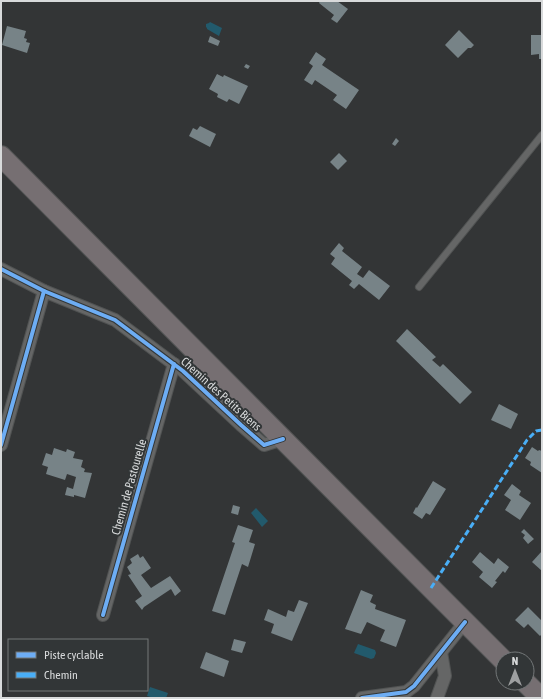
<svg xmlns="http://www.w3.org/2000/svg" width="543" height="699" viewBox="0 0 543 699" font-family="'Asap Condensed',sans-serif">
<rect width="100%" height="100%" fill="#333536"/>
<g fill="#225a6c">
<polygon points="210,22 222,28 219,36 207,29 207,28 206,27 206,24 209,23"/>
<polygon points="256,508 268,521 262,527 251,513"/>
<polygon points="358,644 375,650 376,653 374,658 371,659 354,653"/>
<polygon points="150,687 168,693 166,698 154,698 147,696"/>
</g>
<g fill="#778387">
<polygon points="320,1 337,1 348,9 337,23 331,19 334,15 319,3"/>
<polygon points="7,26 26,31 24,38 27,39 26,42 30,43 27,53 2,45"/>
<polygon points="459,30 474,45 471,48 468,48 458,58 445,45"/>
<polygon points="531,35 542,35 542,59 539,59 539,54 531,55"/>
<polygon points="210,36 220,41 218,46 208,42"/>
<polygon points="316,52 326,59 322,65 359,90 346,109 333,100 337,95 315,80 312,85 304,80 313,66 309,63"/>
<polygon points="246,64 250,66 248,69 244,67"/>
<polygon points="217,74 223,77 224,75 248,86 239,104 229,99 227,102 217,97 218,94 209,89"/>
<polygon points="200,126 216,134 210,147 189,136 193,128 197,130"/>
<polygon points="396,138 399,141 395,146 392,144"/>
<polygon points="339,153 347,161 338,170 330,162"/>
<polygon points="339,243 344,248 342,251 362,267 357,274 363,278 369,270 390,286 379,300 359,284 354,289 349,285 352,281 331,264 335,258 330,254"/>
<polygon points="407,329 436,357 432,360 440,367 443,364 472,392 460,404 396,341"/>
<polygon points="499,404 518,414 511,429 491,420"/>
<polygon points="532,447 538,451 539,450 542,451 542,473 530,465 531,462 525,458"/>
<polygon points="54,448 66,452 67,449 75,452 73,458 83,460 81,467 85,469 84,472 92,473 85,498 74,495 74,497 65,495 67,487 73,489 76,477 67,474 65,480 46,474 48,467 42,465 46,453 52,455"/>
<polygon points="433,481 446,489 430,515 426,513 422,519 413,513 416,507 417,508"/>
<polygon points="512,484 521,491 519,495 531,503 520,520 505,510 511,500 504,495"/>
<polygon points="233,505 240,507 238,515 231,513"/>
<polygon points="238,525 253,530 249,542 255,544 248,567 242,564 225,615 212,611 235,543 232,542"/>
<polygon points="524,529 534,539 528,544 523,538 525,535 521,532"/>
<polygon points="542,551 542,571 532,562"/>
<polygon points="480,552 494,564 498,558 509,567 505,573 503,571 495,581 497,582 492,588 479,577 483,572 472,562"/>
<polygon points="138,554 140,558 143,556 151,568 141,575 151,588 170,576 181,591 175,596 171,589 144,607 142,610 135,601 142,596 128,575 131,574 127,567 132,563 130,559"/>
<polygon points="361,590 373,595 370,602 376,605 375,609 406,620 396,647 380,641 385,630 367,622 361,634 345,629"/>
<polygon points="299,600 308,603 292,641 271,633 274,624 264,620 268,609 286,617 288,610 294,612"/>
<polygon points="528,607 542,621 542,634 540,636 528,624 524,628 515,620"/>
<polygon points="234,639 246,642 242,653 231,650"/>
<polygon points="206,652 229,661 224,677 200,668"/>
</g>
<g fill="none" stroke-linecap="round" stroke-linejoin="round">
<defs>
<polyline id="lane" points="419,287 542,135"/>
<g id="street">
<polyline points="1,269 44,291 115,320 183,371 241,425 264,445 283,439"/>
<polyline points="1,445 44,291"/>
<polyline points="103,615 174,364"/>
<polyline points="362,698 406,692 414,686 465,622"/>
<polyline points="437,698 445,676 441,652"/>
</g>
<g id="primary">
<polyline points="1,156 431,588 503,660"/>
<polyline points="526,683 541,698"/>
</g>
</defs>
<use href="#lane" stroke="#515353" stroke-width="8"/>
<use href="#street" stroke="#515353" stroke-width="14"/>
<use href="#primary" stroke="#515353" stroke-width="22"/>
<use href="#lane" stroke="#656666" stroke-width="6"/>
<use href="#street" stroke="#656666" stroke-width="12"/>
<use href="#primary" stroke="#766f72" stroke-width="20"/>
<polyline stroke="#49aef6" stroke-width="3" stroke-dasharray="6 3" stroke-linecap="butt" points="431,588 527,440 536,431 542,430"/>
<defs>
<g id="cycleway">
<polyline points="1,269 44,291 115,320 183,371 241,425 264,445 283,439"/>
<polyline points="1,445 44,291"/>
<polyline points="103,615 174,364"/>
<polyline points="362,698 406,692 414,686 465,622"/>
</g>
</defs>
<use href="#cycleway" stroke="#323637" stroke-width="6"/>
<use href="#cycleway" stroke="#6dadf4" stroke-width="4"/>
</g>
<g text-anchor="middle" stroke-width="4" stroke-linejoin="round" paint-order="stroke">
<g font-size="12" fill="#d8dadb" stroke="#323637">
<text transform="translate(221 394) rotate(42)" y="4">Chemin des Petits Biens</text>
<text transform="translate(129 487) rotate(-74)" y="4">Chemin de Pastourelle</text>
</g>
</g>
<rect width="543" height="699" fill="none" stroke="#d8dadb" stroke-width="4"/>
<rect x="8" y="639" width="140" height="52" fill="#323637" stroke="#747879"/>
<rect x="16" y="652" width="20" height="6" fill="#6dadf4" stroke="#747879"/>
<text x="44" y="659" font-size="12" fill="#d8dadb">Piste cyclable</text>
<rect x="16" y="672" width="20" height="6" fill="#49aef6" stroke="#747879"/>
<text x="44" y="679" font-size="12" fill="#d8dadb">Chemin</text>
<g transform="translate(515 671)"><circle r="19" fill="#323637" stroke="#747879"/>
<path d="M0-3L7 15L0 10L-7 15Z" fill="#9ea0a1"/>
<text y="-6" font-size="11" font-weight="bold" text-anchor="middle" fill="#d8dadb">N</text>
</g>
</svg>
